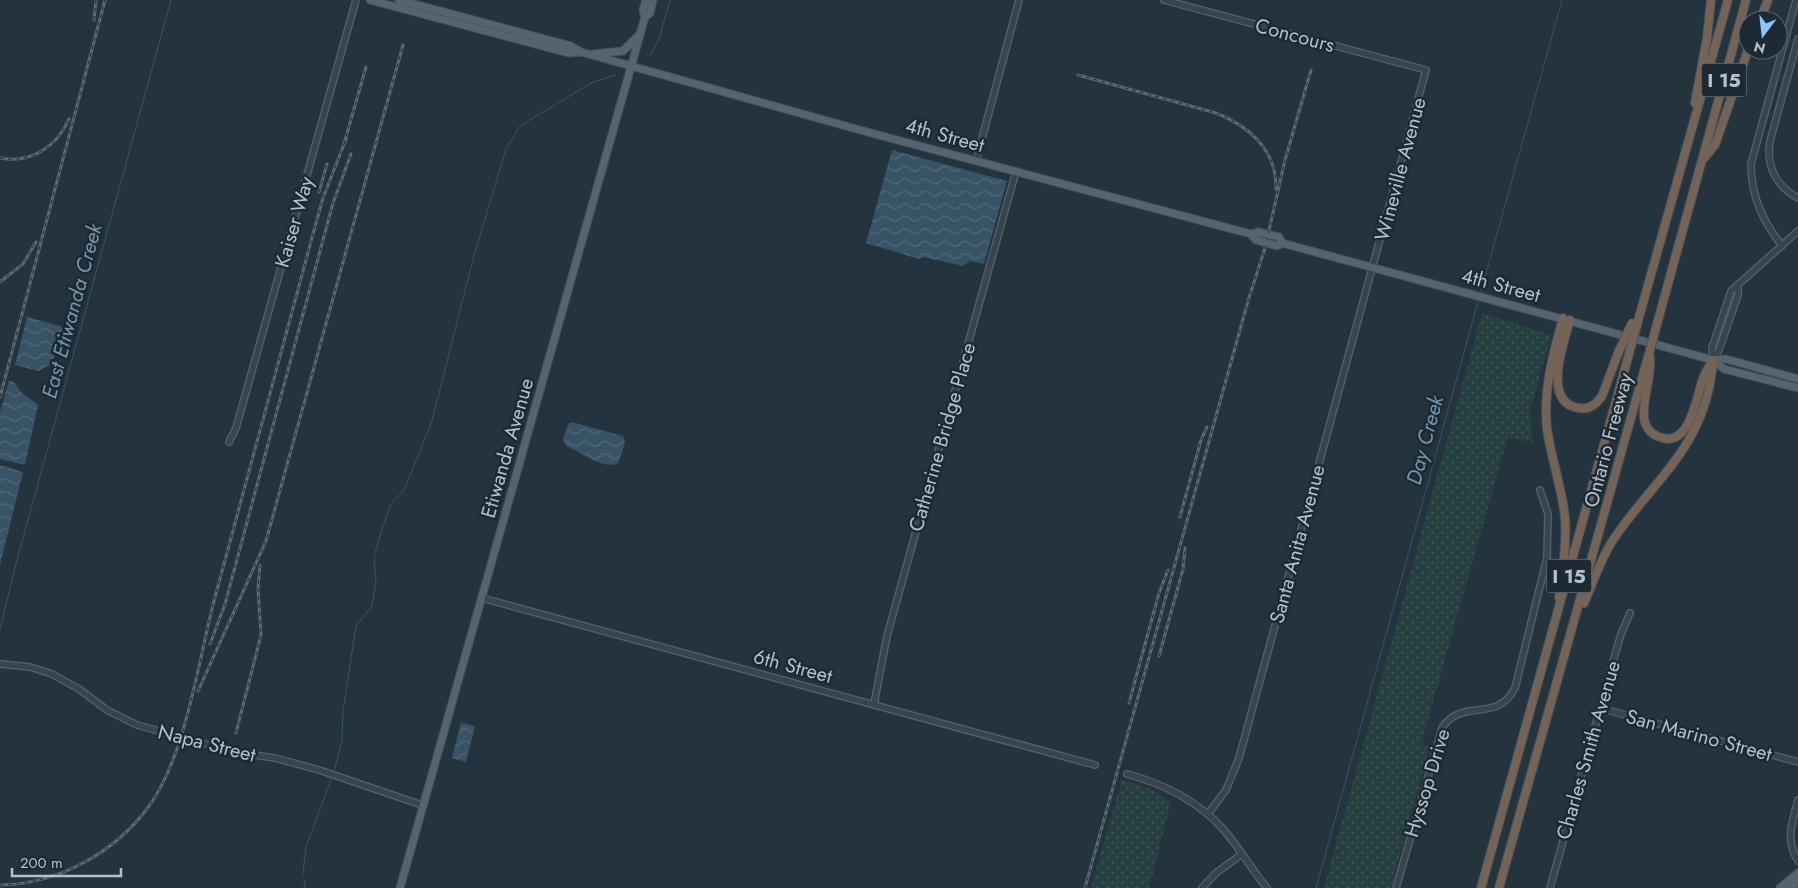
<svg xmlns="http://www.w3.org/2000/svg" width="1798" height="888" viewBox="0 0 1798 888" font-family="Jost,sans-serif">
<defs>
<pattern id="grass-dots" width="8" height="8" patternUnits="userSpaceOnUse" patternTransform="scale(1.25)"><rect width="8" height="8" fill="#26403f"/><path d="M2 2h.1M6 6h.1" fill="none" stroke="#435a59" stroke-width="1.8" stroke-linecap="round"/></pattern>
<pattern id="water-waves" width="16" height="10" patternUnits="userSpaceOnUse" patternTransform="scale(1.25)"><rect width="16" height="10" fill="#385266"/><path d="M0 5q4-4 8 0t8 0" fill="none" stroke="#52697b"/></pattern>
</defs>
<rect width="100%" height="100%" fill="#24343f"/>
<g fill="url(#grass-dots)">
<polygon points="1482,313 1551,335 1530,410 1533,443 1508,437 1421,744 1430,746 1391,888 1324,888"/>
<polygon points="1122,780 1149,788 1171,802 1149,888 1091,888"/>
</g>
<g fill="url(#water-waves)">
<polygon points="892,150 1007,181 984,264 970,261 963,266 924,257 919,259 866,243"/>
<polygon points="27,317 64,327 52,364 38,371 15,365"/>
<polygon points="9,381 14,382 20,391 38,405 25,465 0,459 0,412"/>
<path d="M572,422L623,436L625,443L618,463C605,471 579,451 566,446L563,439L568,424Z"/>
<polygon points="0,465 23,472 0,565"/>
<polygon points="461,723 475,726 466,762 452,758"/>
</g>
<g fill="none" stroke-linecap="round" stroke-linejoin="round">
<g stroke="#385266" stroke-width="1">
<polyline points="651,55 659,39 670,0"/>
<polyline points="1480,295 1562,0"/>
<polyline points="0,392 7,394"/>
<polyline points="0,630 15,567 171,0"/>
<polyline points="334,771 342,741 343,711 356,626 372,606 376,581 374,557 382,529 391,504 404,490 432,421 473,259 506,149 520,126 591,83 615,75"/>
<polyline points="303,874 306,847 332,777"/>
<polyline points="304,880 305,888"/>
<polyline points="1316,888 1479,298"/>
</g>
<defs>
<g id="minor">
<polyline points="1164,0 1426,70 1239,758 1226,790 1208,814"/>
<path d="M1798,39L1770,141C1766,166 1776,186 1798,198"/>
<polyline points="976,161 1019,0"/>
<path d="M1782,246C1763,221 1751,197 1751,164L1796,0"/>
<polyline points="1714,359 1719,350 1738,295 1738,286"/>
<polyline points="1713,360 1712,348 1731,291 1798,231"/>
<polyline points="229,442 236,428 356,0"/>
<polyline points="482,598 1095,765"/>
<polyline points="0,664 30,667 52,674 79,689 107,710 137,725 239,753 275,758 319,770 422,805"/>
<polyline points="874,704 887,636 1016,171"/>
<polyline points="1600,708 1798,762"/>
<path d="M1127,774C1164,784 1197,800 1223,829C1239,847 1251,869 1267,888"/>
<path d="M1798,800C1792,822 1785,840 1798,861"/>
<polyline points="1202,888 1216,873 1242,854"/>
<path d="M1396,888L1442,728C1462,697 1497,724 1515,688L1547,558L1548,514L1540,490"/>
<polyline points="1550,888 1620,637 1630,613"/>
</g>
<g id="major">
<polyline points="370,0 569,53 581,52"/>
<polyline points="399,0 571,46 581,52 871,133 1251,234 1258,232 1279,237 1282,243"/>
<polyline points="645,17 650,13 653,0"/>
<polyline points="593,54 623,51 639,35"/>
<polyline points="1251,234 1256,240 1277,246 1282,243 1713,360 1724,369 1798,388"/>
<polyline points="1713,360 1726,359 1798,379"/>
<polyline points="400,888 645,17 643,10 646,0"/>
<polyline points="1780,888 1798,873"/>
<polyline points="1791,888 1798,881"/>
</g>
<g id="highway">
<polyline points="1760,20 1768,0"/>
<polyline points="1695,103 1707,38 1711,0"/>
<polyline points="1704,158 1715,145 1748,50"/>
<path d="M1570,320C1564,342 1541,403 1579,408C1590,410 1596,404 1602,396L1619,351"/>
<polyline points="1638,321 1728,0"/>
<polyline points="1657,324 1746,0"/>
<path d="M1650,357C1652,377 1642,398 1644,418C1645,426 1650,433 1657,436C1691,452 1696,395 1704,376C1706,371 1709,367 1712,362"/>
<path d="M1559,598C1562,572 1567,545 1565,518C1562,488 1551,458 1547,428C1543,390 1553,354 1563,318"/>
<path d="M1584,603C1594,581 1601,557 1615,537C1658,475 1707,444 1713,360"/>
<polyline points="1481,888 1629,354"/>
<polyline points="1499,888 1650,350"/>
</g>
</defs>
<use href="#minor" stroke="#56636d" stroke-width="8"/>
<use href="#major" stroke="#44515b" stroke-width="9"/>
<use href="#highway" stroke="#43505a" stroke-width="10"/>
<use href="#minor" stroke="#38454f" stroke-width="5.5"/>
<use href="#major" stroke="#56646f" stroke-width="7"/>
<use href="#highway" stroke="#756455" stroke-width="8"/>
<defs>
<g id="rail">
<polyline points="94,20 96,0"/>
<path d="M1078,75L1216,113C1249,126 1277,150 1276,189"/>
<polyline points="344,144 366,67"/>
<path d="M0,158C30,164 57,147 69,119"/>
<polyline points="319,192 327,164"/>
<polyline points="0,282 23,264 36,242"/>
<polyline points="0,397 105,0"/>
<polyline points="1180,517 1201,440 1207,427"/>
<polyline points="210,644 225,604 333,203 351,154"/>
<polyline points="1159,656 1183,569 1185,548"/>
<polyline points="198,691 266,541 403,45"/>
<polyline points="1129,703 1159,593 1168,570"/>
<polyline points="236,733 261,635 258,589 260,565"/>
<path d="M0,885C58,884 115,853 149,806C186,755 198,662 214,601C247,478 280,356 313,234L323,198L346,139"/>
<polyline points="1085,888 1248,301 1265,248 1285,160 1311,70"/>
</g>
</defs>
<use href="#rail" stroke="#5a6a76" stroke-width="3"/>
<use href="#rail" stroke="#1d2a34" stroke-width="1" stroke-dasharray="4" stroke-linecap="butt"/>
<defs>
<g id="highway-bridge">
<polyline points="1650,350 1657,324"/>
<polyline points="1619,351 1632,323"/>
<polyline points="1629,354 1638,321"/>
</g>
</defs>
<use href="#highway-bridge" stroke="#43505a" stroke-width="10" stroke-linecap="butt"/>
<use href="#highway-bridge" stroke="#756455" stroke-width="8"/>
</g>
<g text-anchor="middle" stroke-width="5" stroke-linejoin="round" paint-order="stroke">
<g fill="#1d2a34" stroke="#87939d" stroke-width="1">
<rect x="1701.5" y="63.5" width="45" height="33" rx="4"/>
<rect x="1546.5" y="559.5" width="45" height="33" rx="4"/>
</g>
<g font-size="19" font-weight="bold" fill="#b4c0ca">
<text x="1724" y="87">I 15</text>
<text x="1569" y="583">I 15</text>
</g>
<g font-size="20" fill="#b4c0ca" stroke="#1d2a34">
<text transform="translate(1295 35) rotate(15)" y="7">Concours</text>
<text transform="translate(945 135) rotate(15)" y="7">4th Street</text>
<text transform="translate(1400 169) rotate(-75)" y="7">Wineville Avenue</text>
<text transform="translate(294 222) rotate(-74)" y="7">Kaiser Way</text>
<text transform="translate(1501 285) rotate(15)" y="7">4th Street</text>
<text transform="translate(942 437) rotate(-74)" y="7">Catherine Bridge Place</text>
<text transform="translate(1608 440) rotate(-75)" y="7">Ontario Freeway</text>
<text transform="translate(507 448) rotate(-74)" y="7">Etiwanda Avenue</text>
<text transform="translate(1297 544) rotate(-75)" y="7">Santa Anita Avenue</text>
<text transform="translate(793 666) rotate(15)" y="7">6th Street</text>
<text transform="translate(1699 735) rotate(15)" y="7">San Marino Street</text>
<text transform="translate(207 743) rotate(14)" y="7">Napa Street</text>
<text transform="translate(1588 750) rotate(-74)" y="7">Charles Smith Avenue</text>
<text transform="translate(1427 783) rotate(-73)" y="7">Hyssop Drive</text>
</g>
<g font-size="21" font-style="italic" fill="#7496ad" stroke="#1d2a34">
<text transform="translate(72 311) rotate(-75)" y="7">East Etiwanda Creek</text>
<text transform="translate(1425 440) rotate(-75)" y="7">Day Creek</text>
</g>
</g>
<g transform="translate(1763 35) rotate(195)"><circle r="24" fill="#1d2a34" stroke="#596670"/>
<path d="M0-4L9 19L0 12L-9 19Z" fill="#89c6fa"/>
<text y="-8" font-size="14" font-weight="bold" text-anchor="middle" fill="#b4c0ca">N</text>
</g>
<path d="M12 868v8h109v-8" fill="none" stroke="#b4c0ca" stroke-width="2.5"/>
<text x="20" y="868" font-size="15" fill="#b4c0ca" stroke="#1d2a34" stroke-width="4" paint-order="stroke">200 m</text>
</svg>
